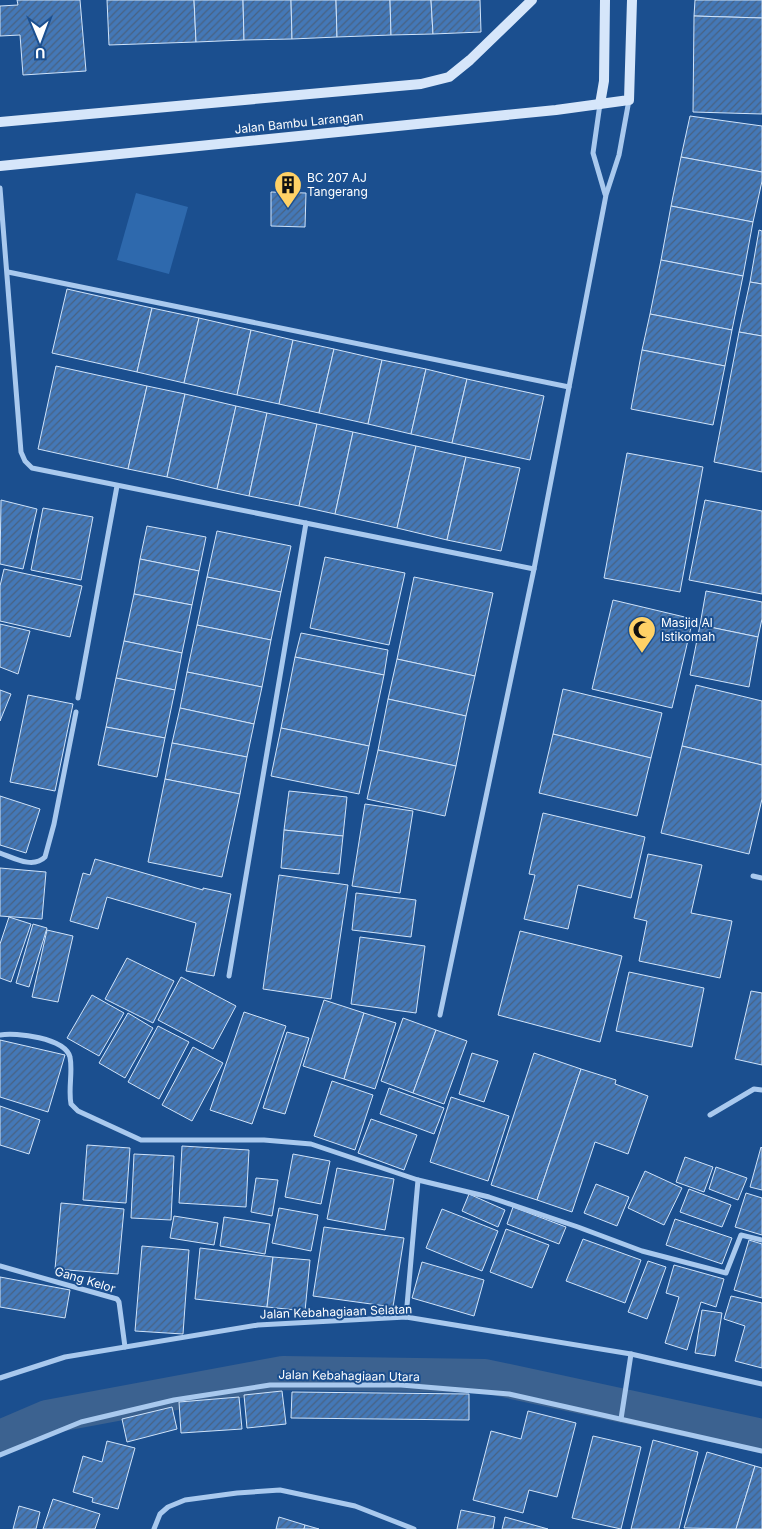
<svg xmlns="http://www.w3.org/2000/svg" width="762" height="1529" viewBox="0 0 762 1529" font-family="Inter,sans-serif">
<defs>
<pattern id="building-hatch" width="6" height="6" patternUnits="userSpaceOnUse" patternTransform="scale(1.25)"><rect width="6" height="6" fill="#4478b7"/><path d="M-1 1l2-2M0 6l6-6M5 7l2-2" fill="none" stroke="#486282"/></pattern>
</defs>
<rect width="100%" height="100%" fill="#1b4f8f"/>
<polygon fill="#2e69ad" points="136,193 188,207 169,274 117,260"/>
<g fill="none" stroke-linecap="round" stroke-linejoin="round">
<polyline stroke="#3c6290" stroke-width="34" points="0,1437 47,1417 283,1373 485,1376 762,1436"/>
</g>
<g fill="url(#building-hatch)" stroke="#cfe3fa">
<polygon points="17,0 80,0 86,71 23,75 20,35 0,36 0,6 18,5"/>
<polygon points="107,0 194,0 196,42 109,45"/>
<polygon points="194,0 243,0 244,40 196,42"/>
<polygon points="243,0 291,0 292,39 244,40"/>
<polygon points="291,0 336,0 337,37 292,39"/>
<polygon points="336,0 390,0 391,35 337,37"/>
<polygon points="390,0 431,0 433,34 391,35"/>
<polygon points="431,0 480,0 481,32 433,34"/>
<polygon points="695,0 762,0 762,18 694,16"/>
<polygon points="694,16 762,18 762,114 693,112"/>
<polygon points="690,116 762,126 762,172 681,157"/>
<polygon points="681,157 762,172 762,181 753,222 671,206"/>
<polygon points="271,192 306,193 305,227 271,226"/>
<polygon points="671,206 753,222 743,276 661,260"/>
<polygon points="759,230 762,231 762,284 750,282"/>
<polygon points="661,260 743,276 732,330 650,314"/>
<polygon points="750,282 762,284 762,336 739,332"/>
<polygon points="67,289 152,308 137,372 52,353"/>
<polygon points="152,308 199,318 184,383 137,372"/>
<polygon points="650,314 732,330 725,366 642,350"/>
<polygon points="199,318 251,330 237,395 184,383"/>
<polygon points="251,330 293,340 279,404 237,395"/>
<polygon points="739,332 762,336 762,472 714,462"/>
<polygon points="293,340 334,349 319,413 279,404"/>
<polygon points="334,349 382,360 368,424 319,413"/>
<polygon points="642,350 725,366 713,425 631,409"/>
<polygon points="382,360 426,369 411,434 368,424"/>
<polygon points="56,366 147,386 128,469 38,449"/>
<polygon points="426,369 467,379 452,443 411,434"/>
<polygon points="467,379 544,396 530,460 452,443"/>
<polygon points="147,386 185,394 167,477 128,469"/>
<polygon points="185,394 236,406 217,489 167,477"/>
<polygon points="236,406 267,413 249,496 217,489"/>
<polygon points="267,413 317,424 299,506 249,496"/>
<polygon points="317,424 353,432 335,514 299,506"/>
<polygon points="353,432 416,446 397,528 335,514"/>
<polygon points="416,446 466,457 447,540 397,528"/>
<polygon points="627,453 703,467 680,592 604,578"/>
<polygon points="466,457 520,468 501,551 447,540"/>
<polygon points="1,500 37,509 23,569 0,564"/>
<polygon points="705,500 762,511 762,594 689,580"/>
<polygon points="43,508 93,517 81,580 31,570"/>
<polygon points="147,526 206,537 199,571 140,559"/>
<polygon points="217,531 291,546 281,592 207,577"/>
<polygon points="325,557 405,573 389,645 310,628"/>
<polygon points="140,559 199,571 192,605 134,594"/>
<polygon points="4,569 82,586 70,637 0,621 0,586"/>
<polygon points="207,577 281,592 271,640 197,625"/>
<polygon points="414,577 493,593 475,676 397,659"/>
<polygon points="706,591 762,602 762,619 758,637 700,625"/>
<polygon points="134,594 192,605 182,653 124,641"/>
<polygon points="613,600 693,619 672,708 592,689"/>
<polygon points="0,624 30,631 18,674 0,667"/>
<polygon points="197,625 271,640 262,687 187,672"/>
<polygon points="700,625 758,637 749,687 690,675"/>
<polygon points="301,633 388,650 384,675 295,657"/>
<polygon points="124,641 182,653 175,690 116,678"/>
<polygon points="295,657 384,675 369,746 281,728"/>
<polygon points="397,659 475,676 466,716 388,699"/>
<polygon points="187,672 262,687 254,724 180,708"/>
<polygon points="116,678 175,690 165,738 106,727"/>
<polygon points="696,685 762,701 762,765 682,746"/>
<polygon points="563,689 662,713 651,758 553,734"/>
<polygon points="0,690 11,694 0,721"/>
<polygon points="28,695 73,704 55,791 10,782"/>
<polygon points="388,699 466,716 456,766 378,750"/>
<polygon points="180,708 254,724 247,757 172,743"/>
<polygon points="106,727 165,738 157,777 98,765"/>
<polygon points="281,728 369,746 359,794 271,776"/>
<polygon points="553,734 651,758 637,816 539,793"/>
<polygon points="172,743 247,757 240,794 165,779"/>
<polygon points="682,746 762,765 762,799 749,854 661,833"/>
<polygon points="378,750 456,766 445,816 367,799"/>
<polygon points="165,779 240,794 222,877 148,862"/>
<polygon points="289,791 347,797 343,836 284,830"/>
<polygon points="0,796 40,809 26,853 0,845"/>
<polygon points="365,804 413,811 400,893 352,886"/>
<polygon points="543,813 645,837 631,898 578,885 568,929 524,919 535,875 529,874"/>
<polygon points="284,830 343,836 339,874 281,868"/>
<polygon points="648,854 702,865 691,913 732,921 720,978 639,961 647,921 634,918"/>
<polygon points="95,859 203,890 203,888 231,894 214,976 186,971 196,923 107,897 98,929 70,921 83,873 90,875"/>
<polygon points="0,868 46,872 42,919 0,916"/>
<polygon points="279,875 348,885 331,999 263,989"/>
<polygon points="356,893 416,900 411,937 352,930"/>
<polygon points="9,917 31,924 11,982 0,978 0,944"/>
<polygon points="33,924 47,928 29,987 16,983"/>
<polygon points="47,930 73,936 58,1002 32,997"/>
<polygon points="520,931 622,956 600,1042 498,1015"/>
<polygon points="360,937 425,946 416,1013 351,1004"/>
<polygon points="127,958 174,981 153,1023 105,999"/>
<polygon points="629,972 704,988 692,1047 616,1031"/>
<polygon points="181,977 236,1006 213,1049 158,1020"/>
<polygon points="751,991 762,993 762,1065 735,1059"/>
<polygon points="92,995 124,1013 99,1056 67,1038"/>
<polygon points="324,1000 364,1013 344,1079 303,1066"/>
<polygon points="244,1012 286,1026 252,1124 210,1110"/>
<polygon points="128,1013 153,1028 125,1078 99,1063"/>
<polygon points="364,1013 396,1023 375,1089 344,1079"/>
<polygon points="403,1018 436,1030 413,1093 381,1081"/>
<polygon points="158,1026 189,1042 159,1099 128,1082"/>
<polygon points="436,1030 467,1041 444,1104 413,1093"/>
<polygon points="287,1032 309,1038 285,1114 263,1108"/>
<polygon points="0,1040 65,1055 48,1112 0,1097"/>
<polygon points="193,1047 223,1063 192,1121 162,1105"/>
<polygon points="472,1053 498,1061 484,1102 459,1094"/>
<polygon points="534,1053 581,1069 537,1200 491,1185"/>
<polygon points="581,1069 616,1080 615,1084 648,1096 628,1154 595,1142 572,1212 537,1200"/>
<polygon points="332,1081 373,1095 355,1150 314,1136"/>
<polygon points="389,1088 444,1108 434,1134 380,1114"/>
<polygon points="451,1097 509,1116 488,1181 430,1162"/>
<polygon points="0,1106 40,1120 29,1154 0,1145"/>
<polygon points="371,1119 417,1135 404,1170 358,1153"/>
<polygon points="87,1145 130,1148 126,1203 83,1200"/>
<polygon points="182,1146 249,1150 246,1207 179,1203"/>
<polygon points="761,1147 762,1148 762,1190 750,1187"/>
<polygon points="134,1154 174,1156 171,1220 131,1218"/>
<polygon points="293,1154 330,1161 321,1204 285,1197"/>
<polygon points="685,1157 713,1167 704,1192 676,1182"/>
<polygon points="716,1167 747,1178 738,1200 709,1189"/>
<polygon points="337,1168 394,1179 385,1230 327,1219"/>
<polygon points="645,1171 682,1188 664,1225 628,1208"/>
<polygon points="256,1178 278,1180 272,1216 251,1212"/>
<polygon points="596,1184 629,1197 617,1226 584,1213"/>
<polygon points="689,1189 731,1205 722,1227 680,1212"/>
<polygon points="746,1193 762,1198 762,1235 735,1227"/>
<polygon points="469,1194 505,1210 498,1227 462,1211"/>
<polygon points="61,1203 124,1209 118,1274 55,1269"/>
<polygon points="513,1207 566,1227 559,1244 507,1224"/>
<polygon points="279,1208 318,1215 311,1251 272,1243"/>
<polygon points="442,1209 498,1231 482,1271 426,1248"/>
<polygon points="174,1216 218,1223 214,1245 170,1238"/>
<polygon points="224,1217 270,1224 265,1254 220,1246"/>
<polygon points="675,1219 732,1238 722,1264 666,1245"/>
<polygon points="324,1227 404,1238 393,1307 313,1296"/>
<polygon points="506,1229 549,1245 532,1288 490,1272"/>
<polygon points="583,1239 641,1260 625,1303 566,1281"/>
<polygon points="749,1240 762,1244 762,1298 734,1290"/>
<polygon points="142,1246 189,1250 183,1334 135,1331"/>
<polygon points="200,1248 273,1257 267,1307 195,1299"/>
<polygon points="273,1257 310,1260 305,1311 267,1307"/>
<polygon points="648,1261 666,1267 647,1319 628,1312"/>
<polygon points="422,1262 484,1280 474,1316 412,1298"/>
<polygon points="674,1265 724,1279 716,1307 701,1302 687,1350 665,1343 679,1297 666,1293"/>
<polygon points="0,1277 70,1290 65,1318 0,1307"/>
<polygon points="731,1296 762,1303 762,1368 735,1361 745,1326 724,1319"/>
<polygon points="702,1310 722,1313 715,1356 695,1353"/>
<polygon points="282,1391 286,1424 247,1428 244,1395"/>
<polygon points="292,1392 469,1394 469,1420 291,1418"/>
<polygon points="239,1397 242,1429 181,1433 179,1402"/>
<polygon points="172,1407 177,1429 127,1442 122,1419"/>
<polygon points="528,1411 576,1423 557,1497 529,1490 523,1513 473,1500 491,1431 521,1439"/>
<polygon points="593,1436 641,1447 621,1529 572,1518"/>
<polygon points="653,1440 698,1452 679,1529 631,1529"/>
<polygon points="107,1441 135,1448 118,1509 92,1502 93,1498 73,1492 83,1456 102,1462"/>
<polygon points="707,1452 755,1466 736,1529 684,1528"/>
<polygon points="755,1466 762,1468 762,1529 736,1529"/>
<polygon points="53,1499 100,1514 95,1529 43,1529"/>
<polygon points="19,1506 40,1512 36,1529 13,1529"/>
<polygon points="461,1510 495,1517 493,1529 457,1529"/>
<polygon points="279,1517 305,1525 304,1529 276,1529"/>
<polygon points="505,1517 548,1529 502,1529"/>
<polygon points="305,1525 319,1529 304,1529"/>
</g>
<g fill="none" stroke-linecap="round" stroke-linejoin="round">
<g stroke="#a9c9ee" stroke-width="5">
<polyline points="600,104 593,153 605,194"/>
<polyline points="0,188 21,452 25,461 32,468 534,569"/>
<polyline points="8,272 569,387"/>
<polyline points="78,698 117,486"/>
<path d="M0,853C14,858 33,869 45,857L54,824L76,712"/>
<polyline points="753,876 762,878"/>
<polyline points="229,976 306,523"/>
<polyline points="440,1015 534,569 606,195 619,155 629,100"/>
<path d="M0,1035C16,1032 65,1038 70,1057C73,1072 68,1089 71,1104L78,1111L141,1140H264L311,1144L418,1180L406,1317"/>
<polyline points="710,1115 754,1089 762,1090"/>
<polyline points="418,1180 489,1197 578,1227 642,1251 726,1273 741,1235 762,1240"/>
<polyline points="0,1266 117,1299 119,1302 125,1347"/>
<polyline points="0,1378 65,1357 258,1325 406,1317 631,1354 762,1384"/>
<polyline points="621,1419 631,1354"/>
<polyline points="0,1455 81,1422 174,1400 270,1385 401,1385 509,1394 762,1451"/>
<polyline points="154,1529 160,1514 168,1507 185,1500 237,1493 280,1490 355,1506 414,1529"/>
</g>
<g stroke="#d6e6fa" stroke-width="10">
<polyline points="600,104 604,81 605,0"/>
<polyline points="0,122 421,84 449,77 470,60 532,0"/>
<polyline points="0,166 556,110 629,100 632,0"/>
</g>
</g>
<defs>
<symbol id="building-pin" viewBox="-11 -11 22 30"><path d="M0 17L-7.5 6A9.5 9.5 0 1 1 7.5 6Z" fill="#ffd166" stroke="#1b4f8f"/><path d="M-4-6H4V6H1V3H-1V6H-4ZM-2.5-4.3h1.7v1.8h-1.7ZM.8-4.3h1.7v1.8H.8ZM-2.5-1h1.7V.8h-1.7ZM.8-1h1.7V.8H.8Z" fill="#111"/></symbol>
<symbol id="mosque-pin" viewBox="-11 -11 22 30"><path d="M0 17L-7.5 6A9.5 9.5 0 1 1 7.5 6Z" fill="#ffd166" stroke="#1b4f8f"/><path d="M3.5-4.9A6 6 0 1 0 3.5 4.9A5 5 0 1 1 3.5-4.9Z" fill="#111"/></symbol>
</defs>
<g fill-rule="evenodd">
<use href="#building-pin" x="272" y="169" width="32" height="43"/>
<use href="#mosque-pin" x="626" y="614" width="32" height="43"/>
</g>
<g text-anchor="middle" stroke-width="4" stroke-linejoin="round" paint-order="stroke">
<g font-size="12" fill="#fff" stroke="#1b4f8f">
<text transform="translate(299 123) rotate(-6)" y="4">Jalan Bambu Larangan</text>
<text transform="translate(85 1280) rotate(17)" y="4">Gang Kelor</text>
<text transform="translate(336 1312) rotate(-2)" y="4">Jalan Kebahagiaan Selatan</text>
<text transform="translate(349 1376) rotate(1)" y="4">Jalan Kebahagiaan Utara</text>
</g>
<g font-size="12" fill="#fff" stroke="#1b4f8f" text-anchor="start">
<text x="307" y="182">BC 207 AJ<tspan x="307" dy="14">Tangerang</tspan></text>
<text x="661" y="627">Masjid Al<tspan x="661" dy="14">Istikomah</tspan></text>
</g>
</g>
<g transform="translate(40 40) rotate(179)" stroke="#1b4f8f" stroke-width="4" paint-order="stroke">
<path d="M0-4L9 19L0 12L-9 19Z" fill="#ffffff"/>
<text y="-8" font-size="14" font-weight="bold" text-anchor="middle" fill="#ffffff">U</text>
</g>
</svg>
